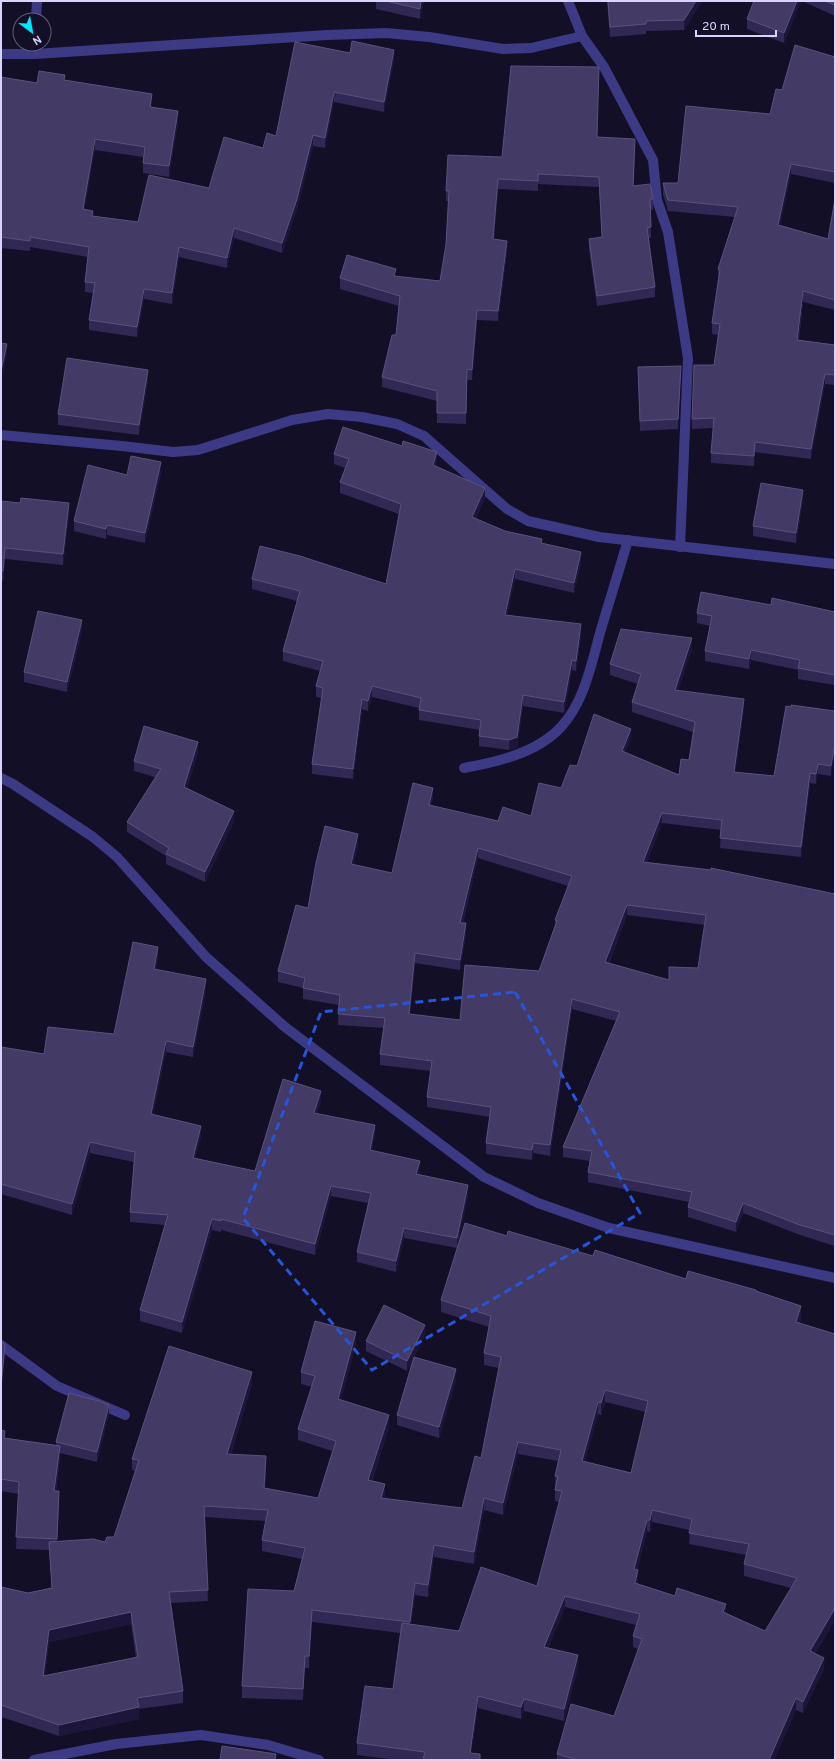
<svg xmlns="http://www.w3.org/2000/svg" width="836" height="1761" viewBox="0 0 836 1761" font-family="Overpass,sans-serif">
<rect width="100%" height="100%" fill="#130f26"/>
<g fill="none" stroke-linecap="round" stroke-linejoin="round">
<g stroke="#3d3a85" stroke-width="10">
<polyline points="568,1 582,36 604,67 653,160 657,200 668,232 688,358 680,547"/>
<polyline points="36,20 37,1"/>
<polyline points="1,54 35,54 327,35 386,33 429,37 503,49 531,48 582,36"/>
<polyline points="1,435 122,446 173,452 198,450 292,420 328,414 362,417 397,424 424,436 507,509 528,521 599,537 835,564"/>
<path d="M464,768C497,762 537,753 561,727C584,702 591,666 600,633C609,602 619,571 628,540"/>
<polyline points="1,778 13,784 93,837 117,857 206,957 285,1027 484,1177 538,1203 609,1228 835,1278"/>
<polyline points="1,1345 57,1386 125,1415"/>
<polyline points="34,1760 116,1744 201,1735 268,1745 319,1760"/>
</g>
</g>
<g fill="#312854" fill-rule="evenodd">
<polygon points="376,1 424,1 420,19 376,9"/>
<polygon points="607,1 702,1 684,30 646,31 646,34 610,37"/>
<polygon points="801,1 784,43 747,29 747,19"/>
<polygon points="802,1 835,1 835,16"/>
<polygon points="350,53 394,60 384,112 334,102 325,148 313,146 297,209 282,253 234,238 227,268 179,257 172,304 144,299 137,337 89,330 89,320 93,293 85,292 85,282 88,257 30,247 30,251 1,248 1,77 37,83 65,80 152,104 152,107 178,122 169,177 143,173 143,157 95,150 84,209 93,216 138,222 209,188 263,148 276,136"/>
<polygon points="835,57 835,183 791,174 780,225 828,239 835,199 835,310 803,302 799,340 835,345 835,385 825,384 811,459 755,452 754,466 711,463 711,453 713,428 692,429 692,419 714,365 718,335 712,334 712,323 718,279 718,269 735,217 668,211 663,194 663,183 678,183 770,114 782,90"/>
<polygon points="597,137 635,149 634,186 653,199 653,210 650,209 651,238 649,238 655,287 655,297 597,306 589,249 589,239 602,237 599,187 538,184 538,191 498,189 494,239 507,251 498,321 477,320 472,380 467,380 466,424 437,423 437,401 382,387 382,377 396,335 399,306 340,289 340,278 396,277 440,281 446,244 449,201 446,201 446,191 502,157"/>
<polygon points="638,367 681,376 678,429 640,431"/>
<polygon points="148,380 139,435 58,425 58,414"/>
<polygon points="334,454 437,462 436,466 485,498 476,519 505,531 542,543 581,563 574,593 515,579 507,615 581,635 576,671 572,670 564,713 523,706 517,748 509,750 479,746 479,736 480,730 419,720 419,708 372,697 368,711 362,709 353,779 312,774 312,764 321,698 316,697 316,686 320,671 283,661 283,651 297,601 252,589 252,579 386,584 399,514 340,493 340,482 345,468 334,464"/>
<polygon points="161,473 145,543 107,535 106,539 74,531 74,521 127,475"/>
<polygon points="803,500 796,543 753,536 753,526"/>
<polygon points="1,501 69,513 63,565 5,559 3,581 1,581"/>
<polygon points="771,605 835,612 835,685 798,679 798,670 751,660 749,669 705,661 705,651 710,626 697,623 697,613"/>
<polygon points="82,631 67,692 24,682 24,672"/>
<path d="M692,649L678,690L744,709L735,772L774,776L835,711L831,776L818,774L816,784L810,783L801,857L720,848L721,830L662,823L647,862L835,894V1246L800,1235L743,1213L736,1232L688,1217V1207L689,1202L588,1182V1172L590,1161L563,1157V1147L616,1021L572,1009L550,1156L533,1153L532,1160L486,1154V1143L490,1117L427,1107V1097L431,1071L380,1065V1054L384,1028L338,1025L339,1005L303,999V988L278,982V971L308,908L358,845L353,865L392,873L433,798L431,805L498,821L531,816L561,788L577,766L631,739L625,753L679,775L689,760L693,732L632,712V702L638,684L610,675V664ZM478,858L568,886L555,920V925L539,971L460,1020L410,1014L415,963L460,970L466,934L463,923ZM627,915L705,925L698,968L669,980L609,963Z"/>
<polygon points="198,752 187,788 234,821 205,882 166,864 166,856 127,832 127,822 155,777 134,771 134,761"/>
<polygon points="158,957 156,970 206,990 193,1057 166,1052 153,1115 201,1136 195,1158 255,1171 321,1101 317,1114 375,1135 372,1150 420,1171 419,1175 468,1195 457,1248 404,1238 396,1272 357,1262 357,1252 368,1203 331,1196 315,1255 221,1230 221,1232 212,1230 182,1333 140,1321 140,1310 165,1225 130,1222 130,1212 134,1162 90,1153 72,1215 1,1194 1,1047 44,1054 114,1034"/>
<path d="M507,1236L686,1279L756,1292L801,1318L800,1323L835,1620L815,1654L824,1669L803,1713L796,1710L774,1760H557V1754L614,1716L638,1649L633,1647V1636L636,1625L565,1607L548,1648L578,1667L564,1721L524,1711L521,1719L478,1708L471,1753L480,1760H399L357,1755V1743L393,1689L400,1633L312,1622L309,1668H305L303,1700L242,1698V1686L294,1591L302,1559L262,1551V1540L265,1521L205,1517L208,1601L171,1603L183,1691V1703L139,1709V1719L59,1736L1,1717V1587L28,1593L52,1588L49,1550L16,1549L18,1494L1,1491V1430L5,1438L56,1445V1442L109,1415L97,1462L60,1453V1458L56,1491L59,1503L57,1542H105L114,1537L135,1471L132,1470V1459L252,1384L231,1454L266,1468L265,1488L318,1498L332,1451L298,1440V1429L312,1387L301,1384V1372L356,1343L341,1400L389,1427L372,1481L385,1496L384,1499L462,1508L481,1458L499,1368L484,1365V1353L489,1327L441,1312V1300ZM605,1402L646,1412L631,1473L585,1461L598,1414L601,1415ZM518,1454L558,1461L555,1476V1501L559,1502L537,1586L459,1631L411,1625L415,1595L428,1597L434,1557L474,1564L484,1510L503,1515ZM652,1522L690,1530L689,1544L746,1555L744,1564V1576L791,1588L765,1631L726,1613L638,1584V1581L637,1570L647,1531L650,1532ZM131,1624L136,1658L45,1676L49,1642Z"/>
<polygon points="425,1335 414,1357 456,1380 439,1438 397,1425 397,1415 414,1357 407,1371 366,1351 366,1341"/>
</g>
<g fill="#1d163a">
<polygon points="421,1 424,1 420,19 420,9"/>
<polygon points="696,1 702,1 684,30 684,20"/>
<polygon points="797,1 801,1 784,43 784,33"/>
<polygon points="394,50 394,60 384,112 384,102"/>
<polygon points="334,92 334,102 325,148 325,138"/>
<polygon points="152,94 152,104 150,117 150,107"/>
<polygon points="178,111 178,122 169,177 169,166"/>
<polygon points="313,135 313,146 297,209 282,253 282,243"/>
<polygon points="95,139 95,150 83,219 83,209"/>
<polygon points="635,139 635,149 633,196 633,186"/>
<polygon points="791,164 791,174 778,235 778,225"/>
<polygon points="498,179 498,189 493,249 493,239"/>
<polygon points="234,228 234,238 227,268 227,258"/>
<polygon points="507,241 507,251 498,321 498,311"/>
<polygon points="179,247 179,257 172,304 172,293"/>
<polygon points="144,289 144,299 137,337 137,327"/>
<polygon points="803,291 803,302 797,350 797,340"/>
<polygon points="477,310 477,320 472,380 472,370"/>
<polygon points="7,344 7,354 1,382 1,371"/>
<polygon points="681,366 681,376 678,429 678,419"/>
<polygon points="148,370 148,380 139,435 139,425"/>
<polygon points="825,374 825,384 811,459 811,449"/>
<polygon points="755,442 755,452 754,466 754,456"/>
<polygon points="437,452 437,462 433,475 433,465"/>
<polygon points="161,462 161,473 145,543 145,533"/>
<polygon points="485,488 485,498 472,528 472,517"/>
<polygon points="803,490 803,500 796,543 796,533"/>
<polygon points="69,503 69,513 63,565 63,554"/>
<polygon points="107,525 107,535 106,539 106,529"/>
<polygon points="5,548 5,559 3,581 3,571"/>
<polygon points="581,552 581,563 574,593 574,583"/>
<polygon points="515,569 515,579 505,625 505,615"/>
<polygon points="82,620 82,631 67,692 67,682"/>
<polygon points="581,624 581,635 576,671 576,661"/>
<polygon points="692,638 692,649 675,700 675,690"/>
<polygon points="751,650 751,660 749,669 749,659"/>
<polygon points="572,660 572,670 564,713 564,702"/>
<polygon points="372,686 372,697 368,711 368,701"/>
<polygon points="523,695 523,706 517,748 509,750 509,740"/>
<polygon points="362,699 362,709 353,779 353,769"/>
<polygon points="744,699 744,709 734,783 734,772"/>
<polygon points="631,729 631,739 622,761 622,751"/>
<polygon points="198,742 198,752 184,797 184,787"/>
<polygon points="835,743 835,753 831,776 831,766"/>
<polygon points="818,764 818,774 816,784 816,774"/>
<polygon points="810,773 810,783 801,857 801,847"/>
<polygon points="433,788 433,798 429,815 429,805"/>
<polygon points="234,811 234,821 205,882 205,872"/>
<polygon points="662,813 662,823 643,872 643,862"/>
<polygon points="358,834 358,845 351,875 351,864"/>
<polygon points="478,848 478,858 460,933 460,923"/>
<polygon points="627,905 627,915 605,972 605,962"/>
<polygon points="466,923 466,934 460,970 460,960"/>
<polygon points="158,947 158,957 154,980 154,969"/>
<polygon points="415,953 415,963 409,1024 409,1014"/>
<polygon points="206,979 206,990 193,1057 193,1047"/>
<polygon points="572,999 572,1009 550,1156 550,1145"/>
<polygon points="166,1041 166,1052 151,1125 151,1114"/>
<polygon points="321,1091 321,1101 314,1124 314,1113"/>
<polygon points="375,1125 375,1135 370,1160 370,1150"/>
<polygon points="201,1126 201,1136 193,1168 193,1158"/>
<polygon points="90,1142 90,1153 72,1215 72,1204"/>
<polygon points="533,1143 533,1153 532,1160 532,1150"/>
<polygon points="420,1161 420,1171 416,1185 416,1174"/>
<polygon points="468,1185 468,1195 457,1248 457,1238"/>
<polygon points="331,1186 331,1196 315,1255 315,1244"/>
<polygon points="743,1203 743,1213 736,1232 736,1222"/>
<polygon points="212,1219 212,1230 182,1333 182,1322"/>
<polygon points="404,1228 404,1238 396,1272 396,1261"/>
<polygon points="801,1306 801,1318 796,1333 796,1322"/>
<polygon points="425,1325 425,1335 407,1371 407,1361"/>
<polygon points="356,1332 356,1343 338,1411 338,1399"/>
<polygon points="5,1345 5,1356 1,1397 1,1386"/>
<polygon points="456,1369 456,1380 439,1438 439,1427"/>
<polygon points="252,1372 252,1384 227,1466 227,1454"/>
<polygon points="605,1390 605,1402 601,1415 601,1403"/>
<polygon points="598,1402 598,1414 582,1472 582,1461"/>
<polygon points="109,1405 109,1415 97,1462 97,1452"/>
<polygon points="389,1415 389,1427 368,1491 368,1480"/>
<polygon points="518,1442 518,1454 503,1515 503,1503"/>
<polygon points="60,1446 60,1458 54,1502 54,1491"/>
<polygon points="266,1456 266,1468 264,1499 264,1488"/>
<polygon points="385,1484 385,1496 381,1510 381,1498"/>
<polygon points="59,1491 59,1503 57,1550 57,1539"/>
<polygon points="484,1498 484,1510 474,1564 474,1552"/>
<polygon points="652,1510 652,1522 650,1532 650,1520"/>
<polygon points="647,1520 647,1531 634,1580 634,1569"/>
<polygon points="434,1545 434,1557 428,1597 428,1585"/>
<polygon points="638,1570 638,1581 635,1595 635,1583"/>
<polygon points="415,1583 415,1595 410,1634 410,1622"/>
<polygon points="565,1596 565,1607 544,1659 544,1647"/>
<polygon points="726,1604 726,1616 723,1612"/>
<polygon points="835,1608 835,1620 810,1663 810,1651"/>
<polygon points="312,1610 312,1622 309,1668 309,1656"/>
<polygon points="131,1612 131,1624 49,1642 43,1688 43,1676 49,1630"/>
<polygon points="578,1655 578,1667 564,1721 564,1709"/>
<polygon points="305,1656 305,1668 303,1700 303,1689"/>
<polygon points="824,1658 824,1669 803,1713 803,1702"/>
<polygon points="478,1696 478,1708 470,1760 470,1753"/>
<polygon points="796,1698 796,1710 774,1760 769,1760"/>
<polygon points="524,1699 524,1711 521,1719 521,1707"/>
<polygon points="139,1707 139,1719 59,1736 59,1725"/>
</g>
<g fill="#433a66" stroke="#5a527e" fill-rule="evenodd">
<polygon points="386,1 421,1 420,9"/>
<polygon points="608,1 696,1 684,20 646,21 646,24 610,27"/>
<polygon points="754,1 797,1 784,33 747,19"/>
<polygon points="825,1 835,1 835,5"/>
<polygon points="352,41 394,50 384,102 334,92 325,138 313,135 297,199 282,243 234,228 227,258 179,247 172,293 144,289 137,327 89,320 95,283 85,282 89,247 30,237 30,241 1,237 1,77 37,83 39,71 65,75 64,80 152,94 150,107 178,111 169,166 143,163 145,147 95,139 83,209 93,211 92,216 138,222 149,175 209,188 224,137 263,148 267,133 276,136 295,42 350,53"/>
<polygon points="795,45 835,57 835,172 791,164 778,225 828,239 835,199 835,300 803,291 797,340 835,345 835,375 825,374 811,449 755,442 754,456 711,453 714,418 692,419 694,365 714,365 720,324 712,323 720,270 718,269 738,207 668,200 663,183 678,183 686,106 770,114 776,89 782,90"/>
<polygon points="511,66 599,67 597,137 635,139 633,186 650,184 653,199 650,199 651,227 647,228 655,287 597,296 589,239 602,237 599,177 538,174 538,181 498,179 493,239 507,241 498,311 477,310 472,370 467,369 466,413 437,413 437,391 382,377 392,335 396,335 400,296 340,278 347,255 396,269 394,276 440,281 446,244 449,191 446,191 448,155 502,157"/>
<polygon points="1,343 7,344 1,371"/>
<polygon points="67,358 148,370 139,425 58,414"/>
<polygon points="681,366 678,419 640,421 638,367"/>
<polygon points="343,427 402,446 403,441 437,452 433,465 485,488 472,517 505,531 542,539 541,543 581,552 574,583 515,569 505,615 581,624 576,661 572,660 564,702 523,695 517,737 509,740 479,736 481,720 419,710 421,698 372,686 368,701 362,699 353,769 312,764 323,688 316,686 323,661 283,651 300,591 252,579 260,546 300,556 386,584 401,504 340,482 349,459 334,454"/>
<polygon points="131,456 161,462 145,533 107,525 106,529 74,521 88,465 127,475"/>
<polygon points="761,483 803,490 796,533 753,526"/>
<polygon points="21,498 69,503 63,554 5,548 3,571 1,571 1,501 20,503"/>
<polygon points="701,592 771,605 772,598 835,612 835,675 798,668 800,660 751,650 749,659 705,651 712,616 697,613"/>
<polygon points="38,611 82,620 67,682 24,672"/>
<path d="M621,629L692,638L675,690L744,699L734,772L774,776L786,706L791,707V705L835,711V743L831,766L818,764L816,774L810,773L801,847L720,838L722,820L662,813L643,862L711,870V868L835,894V1235L800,1225L743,1203L736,1222L688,1207L692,1192L588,1172L592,1151L563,1147L620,1012L572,999L550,1145L533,1143L532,1150L486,1143L491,1107L427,1097L432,1061L380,1054L385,1018L338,1014L340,995L303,988L305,978L278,971L296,905L308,908L316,863L325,826L358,834L351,864L392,873L413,783L433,788L429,805L498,821L503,807L531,816L539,783L561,788L570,765L577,766L594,714L631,729L622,751L679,775L681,759L689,760L695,722L632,702L641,674L610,664ZM478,848L572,876L555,920L557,921L539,971L465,965L460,1020L409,1014L415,953L460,960L466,923H460ZM627,905L706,915L698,968L669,967V980L605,962Z"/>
<polygon points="144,726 198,742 184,787 234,811 205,872 166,854 169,848 127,822 161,769 134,761"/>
<polygon points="133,942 158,947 154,969 206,979 193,1047 166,1041 151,1114 201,1126 193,1158 255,1171 283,1079 321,1091 314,1113 375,1125 370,1150 420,1161 416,1174 468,1185 457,1238 404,1228 396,1261 357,1252 371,1193 331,1186 315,1244 221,1219 221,1221 212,1219 182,1322 140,1310 168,1215 130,1212 135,1152 90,1142 72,1204 1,1184 1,1047 44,1054 48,1027 114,1034"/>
<path d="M465,1223L507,1236L508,1231L593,1256L595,1250L686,1279L688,1271L756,1290V1291L801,1306L796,1322L835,1334V1608L810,1651L824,1658L803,1702L796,1698L769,1760H578L557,1754L571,1704L614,1716L642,1639L633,1636L640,1614L565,1596L544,1647L578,1655L564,1709L524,1699L521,1707L478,1696L470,1753L480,1754V1760H423L425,1752L357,1743L365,1686L393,1689L402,1623L459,1631L481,1567L537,1586L562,1491L555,1490L558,1476H555L561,1450L518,1442L503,1503L484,1498L474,1552L434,1545L428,1585L415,1583L410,1622L312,1610L309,1656H305L303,1689L242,1686L248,1589L294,1591L305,1548L262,1540L268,1510L204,1506L208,1590L169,1592L183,1691L137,1698L139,1707L59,1725L1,1705V1587L28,1593L52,1588L49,1542L93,1539L105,1542L107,1537H114L139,1460L132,1459L169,1346L252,1372L227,1454L266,1456L264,1488L318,1498L336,1441L298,1429L315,1376L301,1372L315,1321L356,1332L338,1399L389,1415L368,1480L385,1484L381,1498L462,1508L475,1456L481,1458L501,1357L484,1353L491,1316L441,1300ZM605,1390L648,1401L631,1473L582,1461L598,1402L601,1403ZM652,1510L692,1519L689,1533L749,1544L744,1564L797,1578L765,1631L723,1612L726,1604L677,1588L675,1596L635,1583L638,1570L634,1569L647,1520H650ZM131,1612L138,1657L43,1676L49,1630Z"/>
<polygon points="384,1305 425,1325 407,1361 366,1341"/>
<polygon points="1,1341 5,1345 1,1386"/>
<polygon points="414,1357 456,1369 439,1427 397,1415"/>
<polygon points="69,1393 99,1401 109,1405 97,1452 56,1442"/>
<polygon points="1,1430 5,1431 4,1438 60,1446 54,1491 59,1491 57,1539 16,1537 19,1482 1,1479"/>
<polygon points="222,1746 276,1754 275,1760 220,1760"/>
<polygon points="1,1759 14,1760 1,1760"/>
</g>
<path fill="none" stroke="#2655da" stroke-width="3" stroke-dasharray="8 5" stroke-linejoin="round" d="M515,992L640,1213L372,1370L243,1218L321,1012Z"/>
<rect width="836" height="1761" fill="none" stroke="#d9d4ff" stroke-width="4"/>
<g transform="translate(32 32) rotate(148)"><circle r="19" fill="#130f26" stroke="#625e7d"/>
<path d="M0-3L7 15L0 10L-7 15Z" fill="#00e5ff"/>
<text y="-6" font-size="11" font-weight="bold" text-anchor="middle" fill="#d9d4ff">N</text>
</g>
<path d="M696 30v6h80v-6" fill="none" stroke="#d9d4ff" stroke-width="2"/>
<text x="702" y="30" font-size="12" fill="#d9d4ff" stroke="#130f26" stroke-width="3" paint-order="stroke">20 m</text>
</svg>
